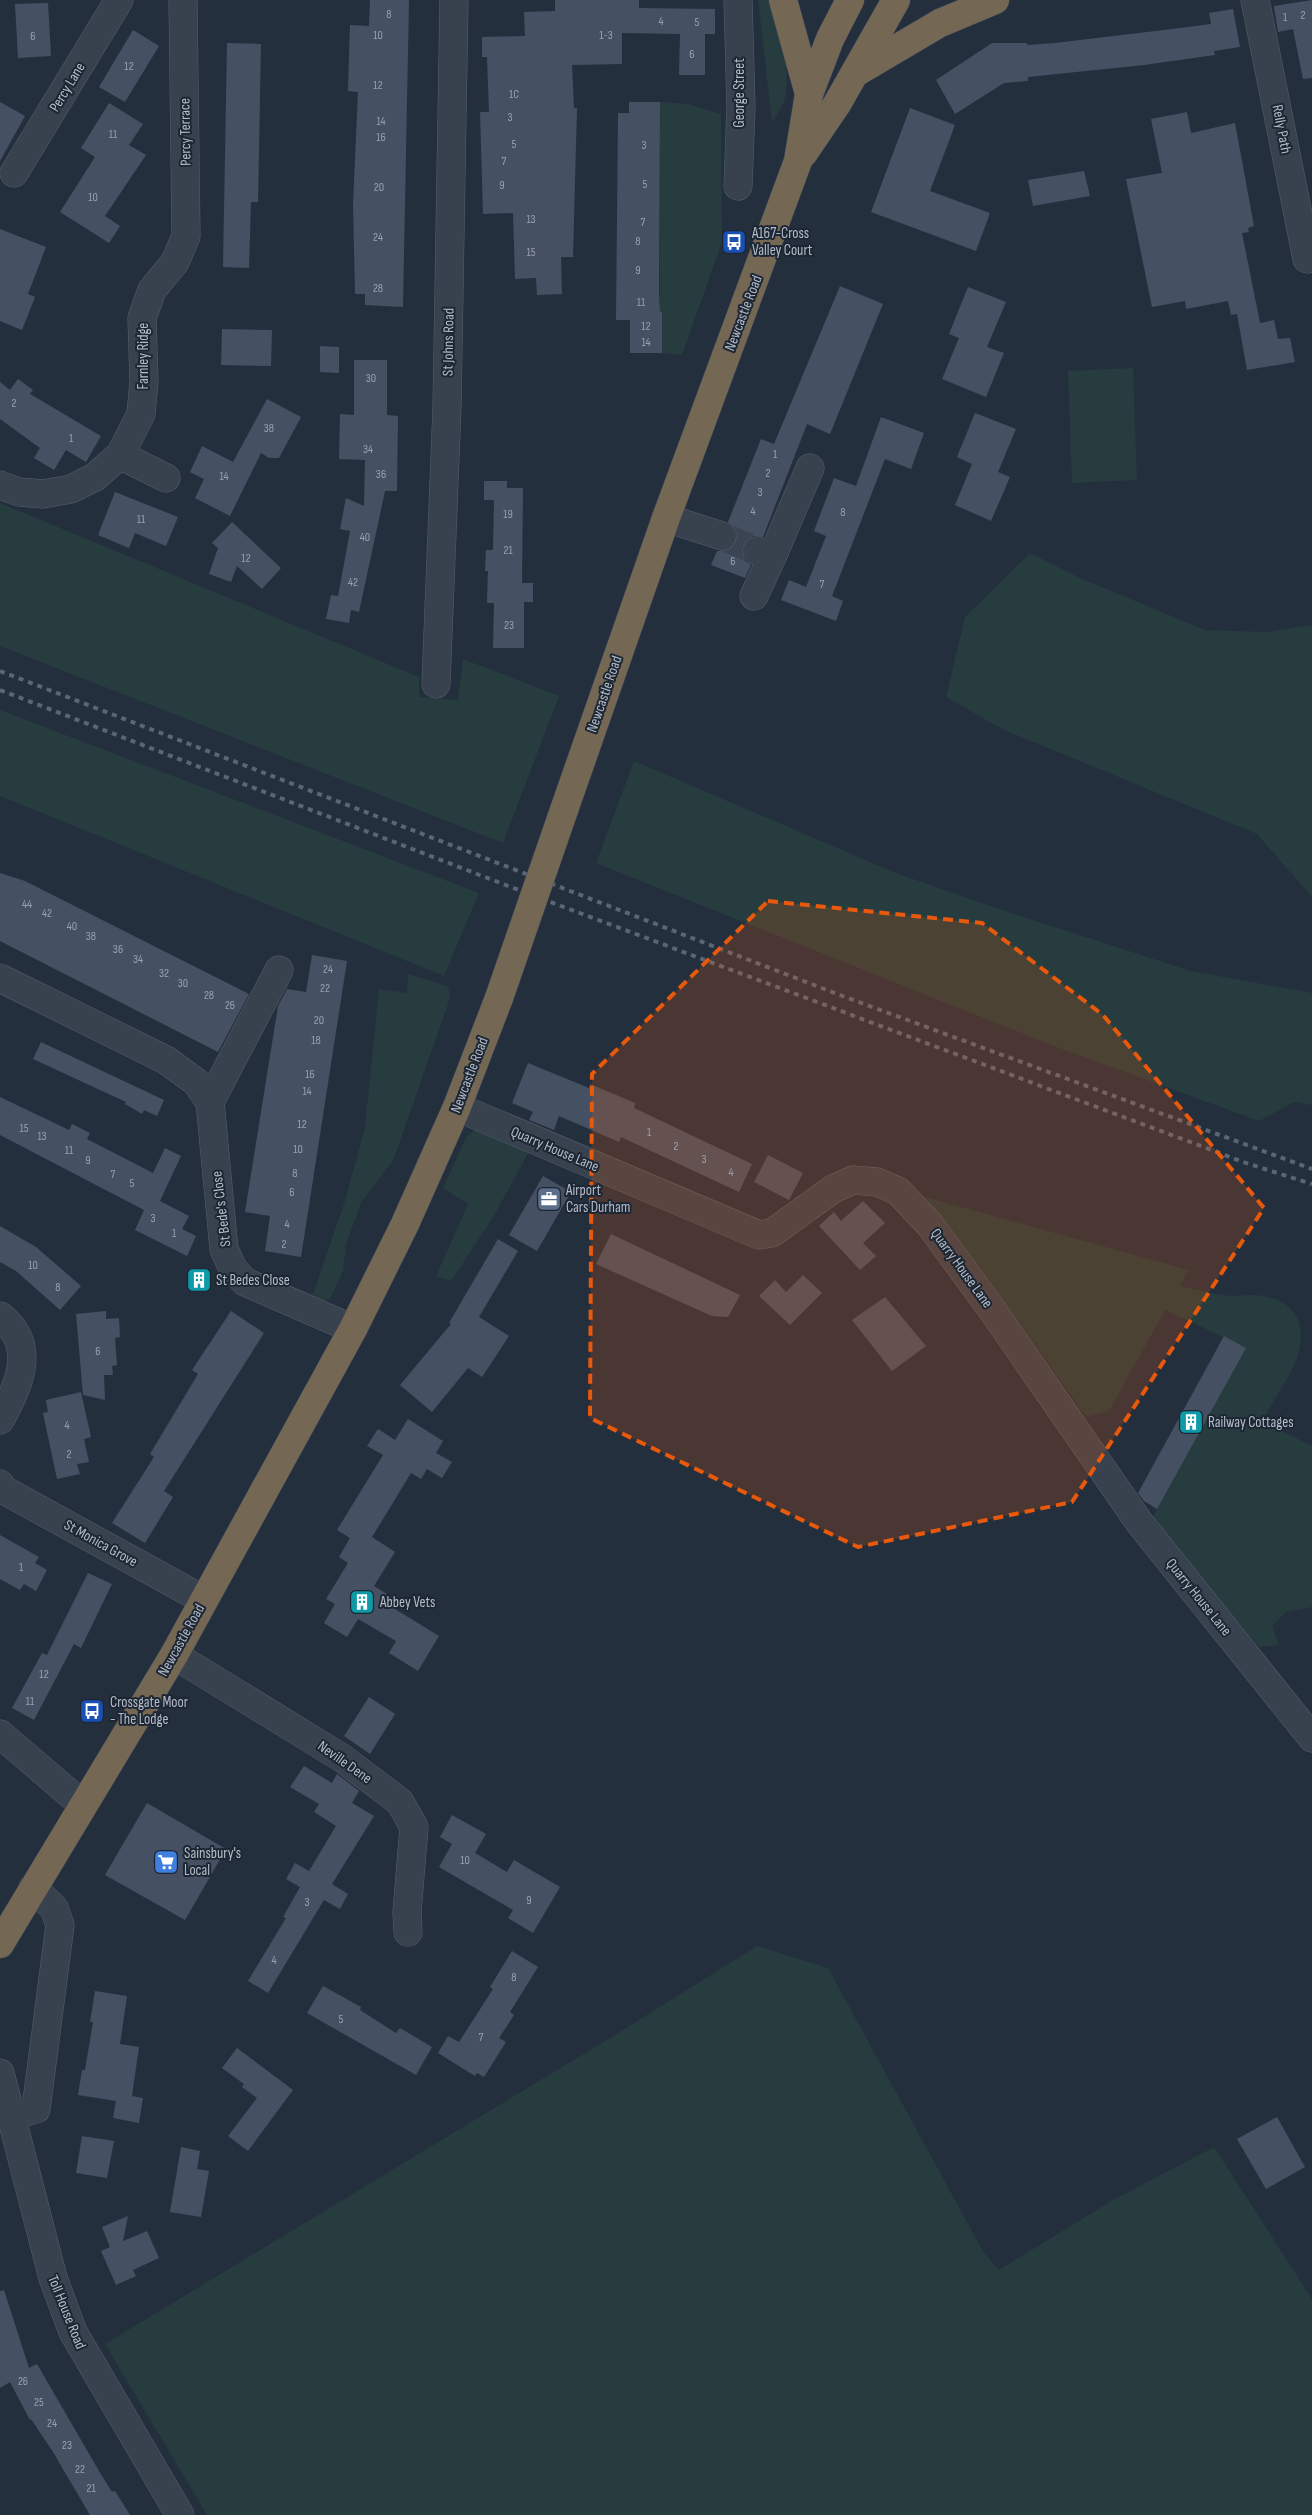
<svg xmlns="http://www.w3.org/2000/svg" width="1312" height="2515" viewBox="0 0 1312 2515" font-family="'Sofia Sans Condensed',sans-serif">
<rect width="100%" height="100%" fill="#242f3e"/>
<g fill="#263c3f">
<path d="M758,0H775C783,26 790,70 785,98C783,106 776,115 772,122Z"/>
<polygon points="660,102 689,104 721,114 722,242 682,355 662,353 662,312 660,312"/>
<polygon points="1133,368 1137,480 1072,483 1068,371"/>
<polygon points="0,503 419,677 419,697 458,700 463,659 559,696 503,843 0,646"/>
<polygon points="1030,553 1080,578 1205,630 1268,632 1312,625 1312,897 1257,834 1002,729 946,697 965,617"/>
<polygon points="0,710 479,893 444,976 0,796"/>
<polygon points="634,761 893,872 999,909 1191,971 1312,993 1312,1105 1294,1102 1259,1121 1054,1046 596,863"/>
<polygon points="408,974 447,986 450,993 448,1004 393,1161 362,1201 346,1244 343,1271 330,1299 324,1301 312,1297 345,1201 365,1127 379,989 407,993"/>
<polygon points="474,1130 483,1130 531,1148 494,1216 451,1281 436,1276 468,1204 443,1188 467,1136"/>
<path d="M925,1197L1189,1270L1179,1286C1194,1289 1209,1293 1224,1295C1234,1297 1242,1295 1251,1295C1287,1295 1309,1317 1298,1354C1293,1373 1272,1402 1262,1421L1312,1446V1607L1286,1612L1272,1626L1279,1645L1259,1647L1151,1520L1245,1347L1165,1310L1109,1411L1086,1417L1002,1298Z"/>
<polygon points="757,1946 828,1968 984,2253 999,2270 1113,2200 1214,2147 1312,2299 1312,2515 207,2515 105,2344 615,2035"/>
</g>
<g fill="#455162">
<polygon points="370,0 409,0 403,307 365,305 365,294 355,294 353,204 358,92 348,91 350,25 369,26"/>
<polygon points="555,0 639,0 639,8 715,9 715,34 705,34 705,75 679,75 680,34 622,33 622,64 572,65 574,108 577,108 573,257 561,257 562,294 537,295 536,278 515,279 513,213 483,214 480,112 489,112 487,57 482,57 482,37 525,36 524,12 555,11"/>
<polygon points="1312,0 1312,78 1303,79 1293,29 1278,32 1274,6"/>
<polygon points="48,3 51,56 18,58 15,4"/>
<polygon points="1233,9 1240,47 1214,51 1215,55 1144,65 1028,77 1028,81 1004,83 955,114 936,80 992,43 1027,43 1027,45 1055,43 1172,29 1211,24 1209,13"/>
<polygon points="133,30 159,46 125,102 99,87"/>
<polygon points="227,43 261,44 258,202 251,202 249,268 223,267"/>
<polygon points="0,102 25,116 0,161"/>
<polygon points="629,102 660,102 659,292 660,312 662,312 662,353 630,353 630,320 616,320 618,113 629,113"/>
<polygon points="109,103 143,124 129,145 146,155 105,216 120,226 109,243 60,212 95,157 81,148"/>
<polygon points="910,108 955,125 930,191 990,213 976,251 871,212"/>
<polygon points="1187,112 1191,133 1235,123 1254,226 1248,228 1249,232 1242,233 1260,323 1274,320 1278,339 1290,338 1295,362 1247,370 1237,314 1231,315 1228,301 1186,309 1185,301 1152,307 1126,179 1162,173 1151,119"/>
<polygon points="1084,171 1090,196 1033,206 1028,180"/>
<polygon points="0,229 46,247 28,294 35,297 22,330 0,321"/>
<polygon points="840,286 883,304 830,434 807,424 763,537 754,536 747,539 743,545 742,554 745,561 751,565 745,578 711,565 717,551 726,551 732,548 737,541 737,532 728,522 761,439 774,444"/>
<polygon points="968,287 1006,302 987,347 1004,353 986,397 942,379 959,338 949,334"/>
<polygon points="222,329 272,330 271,366 221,365"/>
<polygon points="320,346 339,347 339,373 320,372"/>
<polygon points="354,360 387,360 387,415 398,416 397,491 385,491 359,612 351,610 349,623 326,619 331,595 338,596 350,531 340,529 346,498 364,506 365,460 339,459 340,414 354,415"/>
<polygon points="18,379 33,390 30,394 101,436 86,462 66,450 54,470 34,458 40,448 0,419 0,382 10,390"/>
<polygon points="267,399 301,417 279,458 269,458 261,453 230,516 195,498 204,479 190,472 202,446 233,462"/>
<polygon points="975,413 1016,429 998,472 1010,477 991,521 955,505 972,464 957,457"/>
<polygon points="881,417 924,433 911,469 885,459 832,596 843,601 836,621 781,600 789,580 806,587 826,536 814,531 834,478 856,486"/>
<polygon points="484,481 507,481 507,488 523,488 522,583 533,583 533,602 524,602 524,648 493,648 494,603 487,603 488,571 485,571 486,550 493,550 494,500 484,500"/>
<polygon points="115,492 178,517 166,546 135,533 129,548 98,535"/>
<polygon points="232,522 281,568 262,589 237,566 231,582 209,574 218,548 212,543"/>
<polygon points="0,873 25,881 249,994 218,1052 0,941"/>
<polygon points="312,955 347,961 301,1257 265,1251 270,1216 245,1212 278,1006 287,989 306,992"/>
<polygon points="41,1042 164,1100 157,1116 144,1110 142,1114 125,1104 126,1102 33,1059"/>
<polygon points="528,1063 589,1088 590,1084 635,1103 634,1108 752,1164 739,1192 621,1137 619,1142 559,1116 554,1130 529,1120 533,1112 512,1103"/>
<polygon points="0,1097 69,1130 72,1124 90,1133 87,1139 153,1173 165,1148 181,1156 160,1201 189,1216 182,1229 196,1236 187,1256 135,1230 144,1210 0,1135"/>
<polygon points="768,1155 803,1173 789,1200 754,1182"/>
<polygon points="543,1176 571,1192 537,1251 509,1235"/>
<polygon points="863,1201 885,1223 863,1243 876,1256 860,1270 819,1226 834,1212 841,1221"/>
<polygon points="0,1226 36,1247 81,1286 60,1310 16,1271 0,1262"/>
<polygon points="611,1234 740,1295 728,1317 712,1316 596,1264"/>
<polygon points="498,1239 518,1251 479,1317 509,1336 482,1377 468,1368 432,1412 400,1385 451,1324 449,1323"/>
<polygon points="803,1275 822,1293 790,1325 759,1296 775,1280 786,1292"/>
<polygon points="885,1297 926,1346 892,1371 852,1320"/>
<polygon points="106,1311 106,1319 119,1318 120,1337 115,1338 117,1365 112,1366 113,1375 104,1375 105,1400 83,1395 76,1314"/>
<polygon points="231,1311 264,1333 164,1491 173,1497 145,1543 112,1523 154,1457 150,1454 198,1374 192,1370"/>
<polygon points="1224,1336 1246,1348 1157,1509 1144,1501 1138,1493"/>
<polygon points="81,1392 91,1437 84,1439 89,1462 77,1464 80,1474 57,1479 43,1413 48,1412 46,1400"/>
<polygon points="408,1419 443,1441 436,1453 452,1462 442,1478 427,1469 421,1479 411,1473 372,1537 395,1552 374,1586 395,1599 390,1606 439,1636 418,1671 389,1653 396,1641 358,1619 347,1637 324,1623 335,1604 326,1599 348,1563 339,1557 350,1538 337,1530 383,1455 367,1446 378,1429 395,1440"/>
<polygon points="0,1535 39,1557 35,1563 47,1570 36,1591 24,1584 20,1590 0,1579"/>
<polygon points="88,1573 112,1584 81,1648 74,1644 34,1720 12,1708 42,1653 47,1655"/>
<polygon points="369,1697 395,1714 370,1754 344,1736"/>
<polygon points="304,1766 332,1783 337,1774 359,1791 352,1803 374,1816 332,1884 348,1894 340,1909 324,1900 268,1993 248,1981 286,1918 283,1917 300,1887 286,1879 295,1863 309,1871 336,1826 314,1812 319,1804 290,1787"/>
<polygon points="147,1803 226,1849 185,1920 105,1875"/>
<polygon points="452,1815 486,1834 475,1853 507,1872 514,1860 560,1887 533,1933 508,1918 513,1910 439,1867 452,1844 440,1837"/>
<polygon points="512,1951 538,1967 510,2012 514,2015 499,2038 506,2042 484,2077 477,2073 475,2076 438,2053 448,2036 459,2042 493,1989 490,1987"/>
<polygon points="323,1986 361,2007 360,2010 396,2033 400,2028 432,2047 416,2075 307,2013"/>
<polygon points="95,1991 127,1996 120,2044 139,2047 132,2096 143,2098 139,2123 113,2118 116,2101 78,2095 82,2070 85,2070 93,2022 90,2022"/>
<polygon points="237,2048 293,2090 248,2151 228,2136 257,2098 242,2087 244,2084 222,2068"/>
<polygon points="1277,2117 1305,2167 1266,2189 1237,2139"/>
<polygon points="82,2136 114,2141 107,2178 76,2173"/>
<polygon points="181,2147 200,2151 197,2169 209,2171 201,2217 170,2212"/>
<polygon points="128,2216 123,2241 147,2231 159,2258 133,2270 136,2276 116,2285 101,2251 110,2247 102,2227"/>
<polygon points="4,2290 29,2368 37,2364 99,2471 112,2492 115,2491 130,2515 90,2515 53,2452 31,2419 30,2420 10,2382 0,2388 0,2291"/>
</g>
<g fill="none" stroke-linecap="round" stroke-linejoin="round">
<polyline stroke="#3a4453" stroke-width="28" stroke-dasharray="28 14" stroke-linecap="butt" points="722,536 757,551"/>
<defs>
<g id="minor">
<polyline points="1255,0 1307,259"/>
<polyline points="14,173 119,0"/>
<polyline points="738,186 741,107 738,0"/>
<polyline points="120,455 166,478"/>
<polyline points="0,485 19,492 43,494 71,489 95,477 120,455 141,414 144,382 142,318 152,290 175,262 186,236 183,0"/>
<polyline points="666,518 722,536"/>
<polyline points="757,551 772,557 810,468"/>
<polyline points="754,596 772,557"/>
<polyline points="436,684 447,407 454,0"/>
<polyline points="0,978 166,1060 196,1082 210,1102 224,1249 233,1269 245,1282 353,1329"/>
<polyline points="210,1102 279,970"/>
<polyline points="457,1107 759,1235 772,1233 833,1189 853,1180 877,1182 898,1191 930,1225 993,1311 1139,1522 1312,1738"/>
<path d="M0,1316C38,1346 19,1386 0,1420"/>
<polyline points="0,1484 2,1489 204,1600"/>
<polyline points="174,1655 342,1758 400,1802 414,1827 407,1912 408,1932"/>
<polyline points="0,1734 83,1805"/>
<polyline points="0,2073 53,2278 73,2332 180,2515"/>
<polyline points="10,2117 36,2109 60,1925 54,1908 33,1888"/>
</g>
<g id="highway">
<polyline points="783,0 809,94"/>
<polyline points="857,72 940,23 995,0"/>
<polyline points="803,154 837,104 896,0"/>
<polyline points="564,810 666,518 798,161 809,94 830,39 850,0"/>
<polyline points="0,1944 174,1655 353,1329 405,1224 457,1107 499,998"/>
</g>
</defs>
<use href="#minor" stroke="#565f6c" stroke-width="29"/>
<use href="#highway" stroke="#434c59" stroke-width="29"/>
<use href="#minor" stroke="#38414e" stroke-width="28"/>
<use href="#highway" stroke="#746855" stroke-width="28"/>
<g stroke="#5a6575" stroke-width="4" stroke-dasharray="5 5" stroke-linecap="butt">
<polyline points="0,671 845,997 1312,1169"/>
<polyline points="0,690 529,894 1246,1163 1312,1184"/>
</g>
<defs>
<polyline id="highway-bridge" points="499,998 564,810"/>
</defs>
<use href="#highway-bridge" stroke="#434c59" stroke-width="29" stroke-linecap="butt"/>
<use href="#highway-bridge" stroke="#746855" stroke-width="28"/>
</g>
<path fill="#e8590c" fill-opacity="0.2" stroke="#e8590c" stroke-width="4" stroke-dasharray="10 6" stroke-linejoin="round" d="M768,901L982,923L1103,1015L1264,1208L1072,1502L858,1547L590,1418L592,1074Z"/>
<defs>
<symbol id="bus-square" viewBox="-11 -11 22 22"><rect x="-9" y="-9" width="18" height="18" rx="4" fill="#1a4fb4" stroke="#1d2633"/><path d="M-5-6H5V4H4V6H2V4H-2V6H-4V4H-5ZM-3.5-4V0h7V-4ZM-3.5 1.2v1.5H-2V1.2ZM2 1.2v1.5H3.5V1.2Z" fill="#fff"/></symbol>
<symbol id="office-square" viewBox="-11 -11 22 22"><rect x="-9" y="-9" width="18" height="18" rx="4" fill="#5c6f8a" stroke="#1d2633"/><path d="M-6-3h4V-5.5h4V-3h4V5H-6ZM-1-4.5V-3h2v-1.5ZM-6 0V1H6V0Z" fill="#fff"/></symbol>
<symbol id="building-square" viewBox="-11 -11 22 22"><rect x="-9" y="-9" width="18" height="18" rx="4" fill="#0f9aa8" stroke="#1d2633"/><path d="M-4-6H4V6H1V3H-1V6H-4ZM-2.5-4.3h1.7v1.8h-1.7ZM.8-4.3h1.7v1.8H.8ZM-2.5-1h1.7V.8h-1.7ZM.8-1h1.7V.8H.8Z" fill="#fff"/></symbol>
<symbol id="supermarket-square" viewBox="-11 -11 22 22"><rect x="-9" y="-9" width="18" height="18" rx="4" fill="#3f7fe0" stroke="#1d2633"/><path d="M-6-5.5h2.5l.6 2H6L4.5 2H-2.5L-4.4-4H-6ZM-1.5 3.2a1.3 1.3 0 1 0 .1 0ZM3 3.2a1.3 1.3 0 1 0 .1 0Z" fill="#fff"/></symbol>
</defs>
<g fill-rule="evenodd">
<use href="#bus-square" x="720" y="228" width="28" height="28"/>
<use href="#office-square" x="535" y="1185" width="28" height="28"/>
<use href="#building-square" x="185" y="1266" width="28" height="28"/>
<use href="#building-square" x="1177" y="1408" width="28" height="28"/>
<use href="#building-square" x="348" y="1588" width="28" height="28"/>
<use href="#bus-square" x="78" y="1697" width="28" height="28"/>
<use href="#supermarket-square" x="152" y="1848" width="28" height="28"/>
</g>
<g text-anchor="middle" stroke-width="4" stroke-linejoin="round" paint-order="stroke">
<g font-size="12" fill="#98a1af">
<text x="389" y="18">8</text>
<text x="1303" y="19">2</text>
<text x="1285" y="21">1</text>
<text x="661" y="25">4</text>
<text x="697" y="26">5</text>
<text x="378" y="39">10</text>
<text x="606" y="39">1-3</text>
<text x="33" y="40">6</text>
<text x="692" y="58">6</text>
<text x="129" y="70">12</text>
<text x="378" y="89">12</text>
<text x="514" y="98">1C</text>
<text x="510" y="121">3</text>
<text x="381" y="125">14</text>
<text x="113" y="138">11</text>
<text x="381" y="141">16</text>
<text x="514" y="148">5</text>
<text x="644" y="149">3</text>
<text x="504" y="165">7</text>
<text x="645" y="188">5</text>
<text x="502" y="189">9</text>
<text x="379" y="191">20</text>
<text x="93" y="201">10</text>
<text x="531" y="223">13</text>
<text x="643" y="226">7</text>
<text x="378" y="241">24</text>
<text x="638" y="245">8</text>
<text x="531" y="256">15</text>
<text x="638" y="274">9</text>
<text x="378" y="292">28</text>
<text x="641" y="306">11</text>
<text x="646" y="330">12</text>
<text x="646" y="346">14</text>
<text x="371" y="382">30</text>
<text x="14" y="407">2</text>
<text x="269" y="432">38</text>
<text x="71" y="442">1</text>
<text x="368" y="453">34</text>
<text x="775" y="458">1</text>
<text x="768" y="477">2</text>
<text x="381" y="478">36</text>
<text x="224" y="480">14</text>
<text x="760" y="496">3</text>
<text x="753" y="515">4</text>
<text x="843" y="516">8</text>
<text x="508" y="518">19</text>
<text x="141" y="523">11</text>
<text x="365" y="541">40</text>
<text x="508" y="554">21</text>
<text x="246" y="562">12</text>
<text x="733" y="565">6</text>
<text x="353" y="586">42</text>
<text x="822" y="588">7</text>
<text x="509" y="629">23</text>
<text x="27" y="908">44</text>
<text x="47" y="917">42</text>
<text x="72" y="930">40</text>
<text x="91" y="940">38</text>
<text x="118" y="953">36</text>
<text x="138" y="963">34</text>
<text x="328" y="973">24</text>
<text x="164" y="977">32</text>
<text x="183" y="987">30</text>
<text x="325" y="992">22</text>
<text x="209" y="999">28</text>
<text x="230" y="1009">26</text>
<text x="319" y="1024">20</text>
<text x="316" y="1044">18</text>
<text x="310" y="1078">16</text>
<text x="307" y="1095">14</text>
<text x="302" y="1128">12</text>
<text x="24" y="1132">15</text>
<text x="649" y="1136">1</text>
<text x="42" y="1140">13</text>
<text x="676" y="1150">2</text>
<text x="298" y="1153">10</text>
<text x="69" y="1154">11</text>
<text x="704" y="1163">3</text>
<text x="88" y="1164">9</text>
<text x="731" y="1176">4</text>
<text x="295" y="1177">8</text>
<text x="113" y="1178">7</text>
<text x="132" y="1187">5</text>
<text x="292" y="1196">6</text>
<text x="153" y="1222">3</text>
<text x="287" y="1228">4</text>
<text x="174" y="1237">1</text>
<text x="284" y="1248">2</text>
<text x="33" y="1269">10</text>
<text x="58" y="1291">8</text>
<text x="98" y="1355">6</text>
<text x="67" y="1429">4</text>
<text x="69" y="1458">2</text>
<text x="21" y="1571">1</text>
<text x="44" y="1678">12</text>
<text x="30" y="1705">11</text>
<text x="465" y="1864">10</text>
<text x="529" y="1904">9</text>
<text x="307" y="1906">3</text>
<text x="274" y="1964">4</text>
<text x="514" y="1981">8</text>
<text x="341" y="2023">5</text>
<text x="481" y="2041">7</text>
<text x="23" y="2385">26</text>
<text x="39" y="2406">25</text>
<text x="52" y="2427">24</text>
<text x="67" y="2449">23</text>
<text x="80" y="2473">22</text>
<text x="91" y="2492">21</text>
</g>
<g font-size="15" fill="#b4bcc9" stroke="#1d2633">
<text transform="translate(67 87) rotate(-59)" y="5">Percy Lane</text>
<text transform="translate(739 93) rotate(-90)" y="5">George Street</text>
<text transform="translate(1282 129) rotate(79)" y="5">Relly Path</text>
<text transform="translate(185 132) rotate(-91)" y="5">Percy Terrace</text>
<text transform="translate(743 313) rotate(-69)" y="5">Newcastle Road</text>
<text transform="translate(448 342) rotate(-89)" y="5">St Johns Road</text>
<text transform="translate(143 356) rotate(-90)" y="5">Farnley Ridge</text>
<text transform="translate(604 694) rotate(-71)" y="5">Newcastle Road</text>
<text transform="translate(469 1075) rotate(-69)" y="5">Newcastle Road</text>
<text transform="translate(555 1149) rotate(23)" y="5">Quarry House Lane</text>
<text transform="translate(221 1209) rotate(-97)" y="5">St Bede's Close</text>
<text transform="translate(962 1268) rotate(54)" y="5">Quarry House Lane</text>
<text transform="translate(101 1543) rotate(29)" y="5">St Monica Grove</text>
<text transform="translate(1199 1597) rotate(51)" y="5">Quarry House Lane</text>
<text transform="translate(181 1640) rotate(-61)" y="5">Newcastle Road</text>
<text transform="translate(345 1762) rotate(35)" y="5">Neville Dene</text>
<text transform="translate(67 2312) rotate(68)" y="5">Toll House Road</text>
</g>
<g font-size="15" fill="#b4bcc9" stroke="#1d2633" text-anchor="start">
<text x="752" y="238">A167-Cross<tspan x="752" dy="17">Valley Court</tspan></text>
<text x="566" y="1195">Airport<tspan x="566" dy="17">Cars Durham</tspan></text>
<text x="216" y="1285">St Bedes Close</text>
<text x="1208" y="1427">Railway Cottages</text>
<text x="380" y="1607">Abbey Vets</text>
<text x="110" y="1707">Crossgate Moor<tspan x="110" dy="17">- The Lodge</tspan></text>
<text x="184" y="1858">Sainsbury's<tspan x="184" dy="17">Local</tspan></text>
</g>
</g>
</svg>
